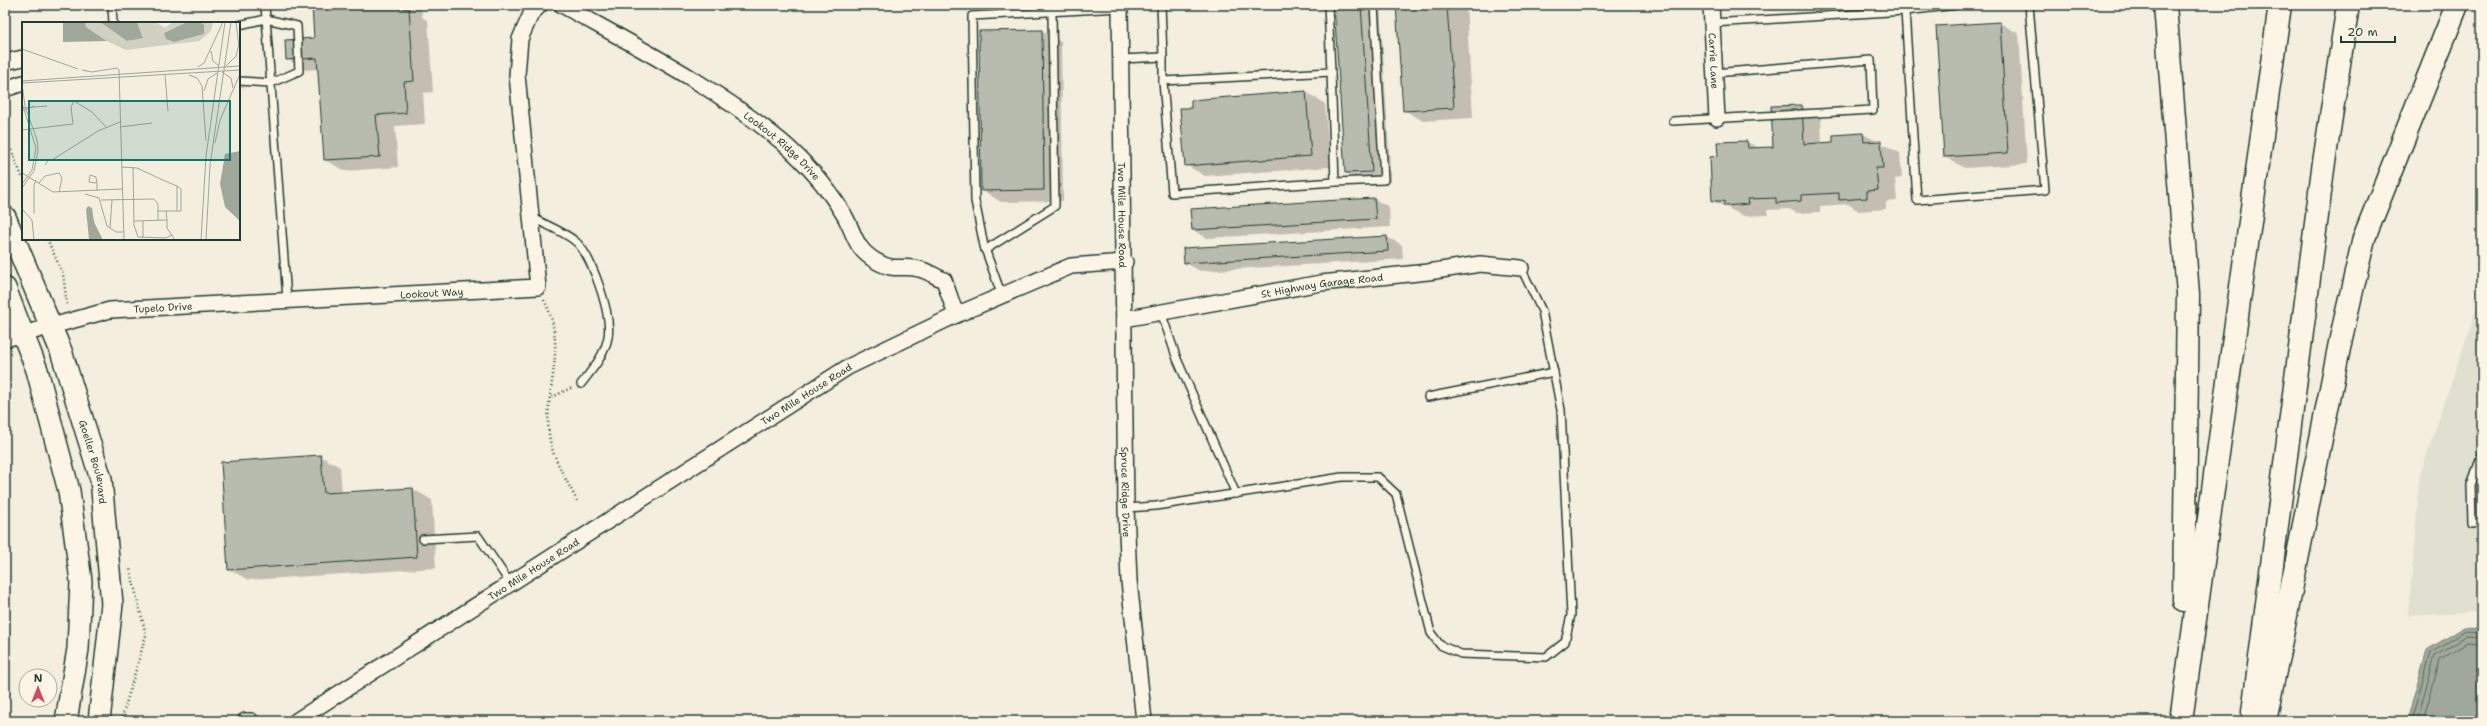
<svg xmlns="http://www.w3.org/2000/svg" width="2487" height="726" viewBox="0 0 2487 726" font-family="'Shantell Sans',sans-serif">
<rect width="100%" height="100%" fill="#f3eede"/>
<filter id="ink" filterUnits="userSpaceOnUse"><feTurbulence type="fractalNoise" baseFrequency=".025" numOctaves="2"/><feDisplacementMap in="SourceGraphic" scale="8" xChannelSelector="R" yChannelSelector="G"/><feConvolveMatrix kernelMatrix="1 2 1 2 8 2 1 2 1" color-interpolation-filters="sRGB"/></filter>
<g filter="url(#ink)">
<polygon fill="#e1dfd0" points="2482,293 2482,612 2408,616 2420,475"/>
<polygon fill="#a0a89b" stroke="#6c7d72" points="2463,628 2482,629 2482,721 2407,721 2427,650"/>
<g fill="#0003">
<polygon points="313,5 421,5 422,17 428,21 433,92 423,93 425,124 395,126 398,167 345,171 325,160 319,69 306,70 287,59 315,39"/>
<polygon points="909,5 986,5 986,8 917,9"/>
<polygon points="1335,5 1380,5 1391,182 1365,184 1346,173"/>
<polygon points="1397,5 1466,5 1473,118 1423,121 1404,110"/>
<polygon points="2000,23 2019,34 2027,164 1965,168 1945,157"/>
<polygon points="1042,31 1061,42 1063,201 1001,202 982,190"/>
<polygon points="1306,92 1325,104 1330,167 1205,176 1186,165"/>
<polygon points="1801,106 1821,117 1822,144 1834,143 1863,134 1900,153 1902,178 1895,179 1897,201 1886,202 1886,209 1859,211 1848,204 1820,206 1820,212 1797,213 1789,209 1767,210 1768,215 1744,216 1713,201 1719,157 1747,142 1759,148 1774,148"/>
<polygon points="1374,199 1389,207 1390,227 1207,238 1193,230 1191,210"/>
<polygon points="1387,237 1402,245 1403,259 1200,271 1185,263 1184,249"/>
<polygon points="320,456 340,467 342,493 413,489 432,500 436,568 248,580 229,569"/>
</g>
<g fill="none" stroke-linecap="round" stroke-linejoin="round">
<g stroke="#53685d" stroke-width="1">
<polyline points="2411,721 2431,653 2464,632 2482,633"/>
<polyline points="2417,721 2435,656 2466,637 2482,638"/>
<polyline points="2423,721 2440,660 2467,643 2482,644"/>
</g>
</g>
<g fill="#b8bcae" stroke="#1f3d34">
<polygon points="312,5 403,5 404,9 409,8 414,81 404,82 406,113 376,115 380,157 324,160 317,58 286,60 285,40 314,38"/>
<polygon points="1334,5 1361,5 1372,172 1345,173"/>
<polygon points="1396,5 1447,5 1454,108 1403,111"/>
<polygon points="2000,22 2008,153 1944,157 1936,26"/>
<polygon points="1042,30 1044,190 981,191 979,31"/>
<polygon points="1306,91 1311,156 1185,166 1180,108 1191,108 1191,100"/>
<polygon points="1802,105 1804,144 1833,142 1833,135 1863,133 1864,142 1881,141 1883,168 1876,168 1878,190 1867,191 1867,198 1839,200 1839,193 1801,195 1801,201 1776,203 1776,198 1748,199 1749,204 1724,206 1724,201 1712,201 1710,157 1718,156 1717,142 1747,141 1748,148 1773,147 1771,106"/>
<polygon points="1374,198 1376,219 1192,230 1190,209"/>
<polygon points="1387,236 1388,251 1184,263 1183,248"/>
<polygon points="321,455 324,493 413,488 417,557 228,570 221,462"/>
</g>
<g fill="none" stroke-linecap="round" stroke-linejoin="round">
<defs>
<g id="lane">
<polyline points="112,5 113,23"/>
<polyline points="265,5 287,299"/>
<polyline points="1905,11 1917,200 2045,190 2029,5"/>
<polyline points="1712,23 1905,11 1957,5"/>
<polyline points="239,25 266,19 297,26 299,71 271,83 239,81"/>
<polyline points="1163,57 1163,81 1331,72 1328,5"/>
<polyline points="1121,59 1163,57 1161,5"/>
<polyline points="1163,81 1172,193 1335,182 1331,72"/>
<polyline points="1673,121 1873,110 1871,60 1714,73"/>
<polyline points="1335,182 1384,180 1374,5"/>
<path d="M532,217C545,225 563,231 575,241C592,255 612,315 608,337C605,355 592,370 581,384"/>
<polyline points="985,250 1055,206 1052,13"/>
<polyline points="1002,296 984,246 975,201 972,16 1120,8"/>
<polyline points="1161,312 1177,359 1236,494"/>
<polyline points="1428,397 1554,372"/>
<polyline points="2482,454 2471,485 2472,523 2482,522"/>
<polyline points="1126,508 1156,506 1342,477 1378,477 1396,494 1431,633 1440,645 1461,654 1546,657 1565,642 1571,615 1561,410 1542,311 1521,268"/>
<polyline points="423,539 478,536 510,583"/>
</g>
<g id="street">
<path id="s1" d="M562,5C637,47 716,87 782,142C805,162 825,184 841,210C855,230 852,247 876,261C896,273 903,264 919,269C928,271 936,277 944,280L956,315"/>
<path id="s2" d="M1120,5L1126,508L1129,581L1144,721"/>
<path id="s3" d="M1711,5L1717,118"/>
<polyline points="5,62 23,58"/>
<polyline points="5,89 23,83"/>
<path id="s4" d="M1124,319L1321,283L1428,272L1480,264L1521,268"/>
<path id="s5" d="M5,339L110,310L538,287L517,75L520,39L531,14L540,5"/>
<polyline points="245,721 251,721"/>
<path id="s6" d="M296,721L848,367L956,315L1071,266L1125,262"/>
</g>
<g id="secondary">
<path id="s7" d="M5,217L61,351L101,479L112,604L99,721"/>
<polyline points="5,288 37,370 69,491 81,581 78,649 66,721"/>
</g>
<g id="highway">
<polyline points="2165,5 2188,294 2184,601"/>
<polyline points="2253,712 2323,169 2348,5"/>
<polyline points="2181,721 2280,5"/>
<polyline points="2265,721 2341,338 2364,238 2457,5"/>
</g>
</defs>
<use href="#lane" stroke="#1f3d34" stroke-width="10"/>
<use href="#street" stroke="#1f3d34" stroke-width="18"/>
<use href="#secondary" stroke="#1f3d34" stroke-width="24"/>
<use href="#highway" stroke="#1f3d34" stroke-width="25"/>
<g stroke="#1f3d34" stroke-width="2.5" stroke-dasharray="1 3" stroke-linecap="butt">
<polyline points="5,135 23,179"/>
<polyline points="47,239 63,274 67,305"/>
<path d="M544,300C571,352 539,396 551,445C556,464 569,484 577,501"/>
<polyline points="552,397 571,388"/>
<polyline points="121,721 146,635 130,569"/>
</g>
<use href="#lane" stroke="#fcf5e5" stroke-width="7"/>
<use href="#street" stroke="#fcf5e5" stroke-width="15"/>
<use href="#secondary" stroke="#fcf5e5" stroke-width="21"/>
<use href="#highway" stroke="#fcf5e5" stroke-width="22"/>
</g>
</g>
<g text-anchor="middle" stroke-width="3" stroke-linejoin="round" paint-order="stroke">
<g font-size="10" fill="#1f3d34" stroke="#fcf5e5">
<text dy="4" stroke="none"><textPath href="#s3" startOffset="56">Carrie Lane</textPath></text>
<text dy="4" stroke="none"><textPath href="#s1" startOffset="262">Lookout Ridge Drive</textPath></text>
<text dy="4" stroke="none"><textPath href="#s2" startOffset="210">Two Mile House Road</textPath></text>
<text dy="4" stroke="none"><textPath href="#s4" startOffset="201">St Highway Garage Road</textPath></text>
<text dy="4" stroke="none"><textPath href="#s5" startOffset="431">Lookout Way</textPath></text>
<text dy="4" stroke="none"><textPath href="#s5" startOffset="162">Tupelo Drive</textPath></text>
<text dy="4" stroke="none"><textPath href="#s6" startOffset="606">Two Mile House Road</textPath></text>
<text dy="4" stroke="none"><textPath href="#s7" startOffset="261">Goeller Boulevard</textPath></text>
<text dy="4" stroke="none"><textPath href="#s2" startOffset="487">Spruce Ridge Drive</textPath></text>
<text dy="4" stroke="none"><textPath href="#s6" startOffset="282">Two Mile House Road</textPath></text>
</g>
</g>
<g transform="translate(22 22)">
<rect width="218" height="218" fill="#f3eede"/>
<path d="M63,0H78L105,19L121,15L115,0H133L143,6L151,0H165L142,11L182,3L178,0H191L189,9L177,19L104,28L85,19L64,5Z" fill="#d0d1c2"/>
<path d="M41,0H63L64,5L85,19L41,20ZM78,0H115L121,16L105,19ZM165,0H178L182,3V12L152,20L144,17L142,11ZM218,129V199L203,185L198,162L203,132ZM66,184L70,186L72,200L81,218L67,217L64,188Z" fill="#a0a89b"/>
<path fill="none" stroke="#9ea79a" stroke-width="1" d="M214,0L217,24M0,27L56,47M189,29L191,39L197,44M204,44L214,34L217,22M176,45L182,41L201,0M60,48L70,50L95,46L97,48L102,218M200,50L209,56L211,66M143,53L146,89M167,53L175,56L180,64L184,119M0,59L218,44M0,61L218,48M182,69L186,57L195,51M0,81L14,126L10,148L0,162M0,86L25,84M0,89L12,84M98,105L130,101M0,108L51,102L49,85L52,79L70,90L84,105M193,121L198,98L218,52M23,143L27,137L30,138L76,109L98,100M100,145L115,146L143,159L155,164L159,167V189H155V164M111,145L112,203L116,215L144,216L150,213M0,151L31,170L100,167M17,161L23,154L37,151L40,156L37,170M74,161L67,160L68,153L74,155L75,162V169M0,166L12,149L16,128L15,118L3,84L0,62M63,172L77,176L85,204L94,210H101M79,178L132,177L136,182V198M0,187L10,198L12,218M136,189H155M12,192V163L14,158M145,198V206L153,218M112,199L145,198L144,189M88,206L90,178M121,216V199M179,218L184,134L203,0M184,218L188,143L209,0"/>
<path fill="#0f766e" fill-opacity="0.15" stroke="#0f766e" stroke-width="2" d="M7,79H208V138H7Z"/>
<rect width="218" height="218" fill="none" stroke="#1f3d34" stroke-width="2"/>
</g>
<rect width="2487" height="726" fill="none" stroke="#fcf5e5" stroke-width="20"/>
<rect x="10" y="10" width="2467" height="706" fill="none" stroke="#1f3d34" stroke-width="1.5" filter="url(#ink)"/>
<g transform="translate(38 688)"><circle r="19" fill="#fcf5e5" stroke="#a4ab9e"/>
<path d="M0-3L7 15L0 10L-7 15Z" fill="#d1495b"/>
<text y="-6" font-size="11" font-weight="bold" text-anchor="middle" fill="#1f3d34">N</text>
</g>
<path d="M2341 36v6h54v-6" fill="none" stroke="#1f3d34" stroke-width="2"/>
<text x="2347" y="36" font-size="12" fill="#1f3d34" stroke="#fcf5e5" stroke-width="3" paint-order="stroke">20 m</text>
</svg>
